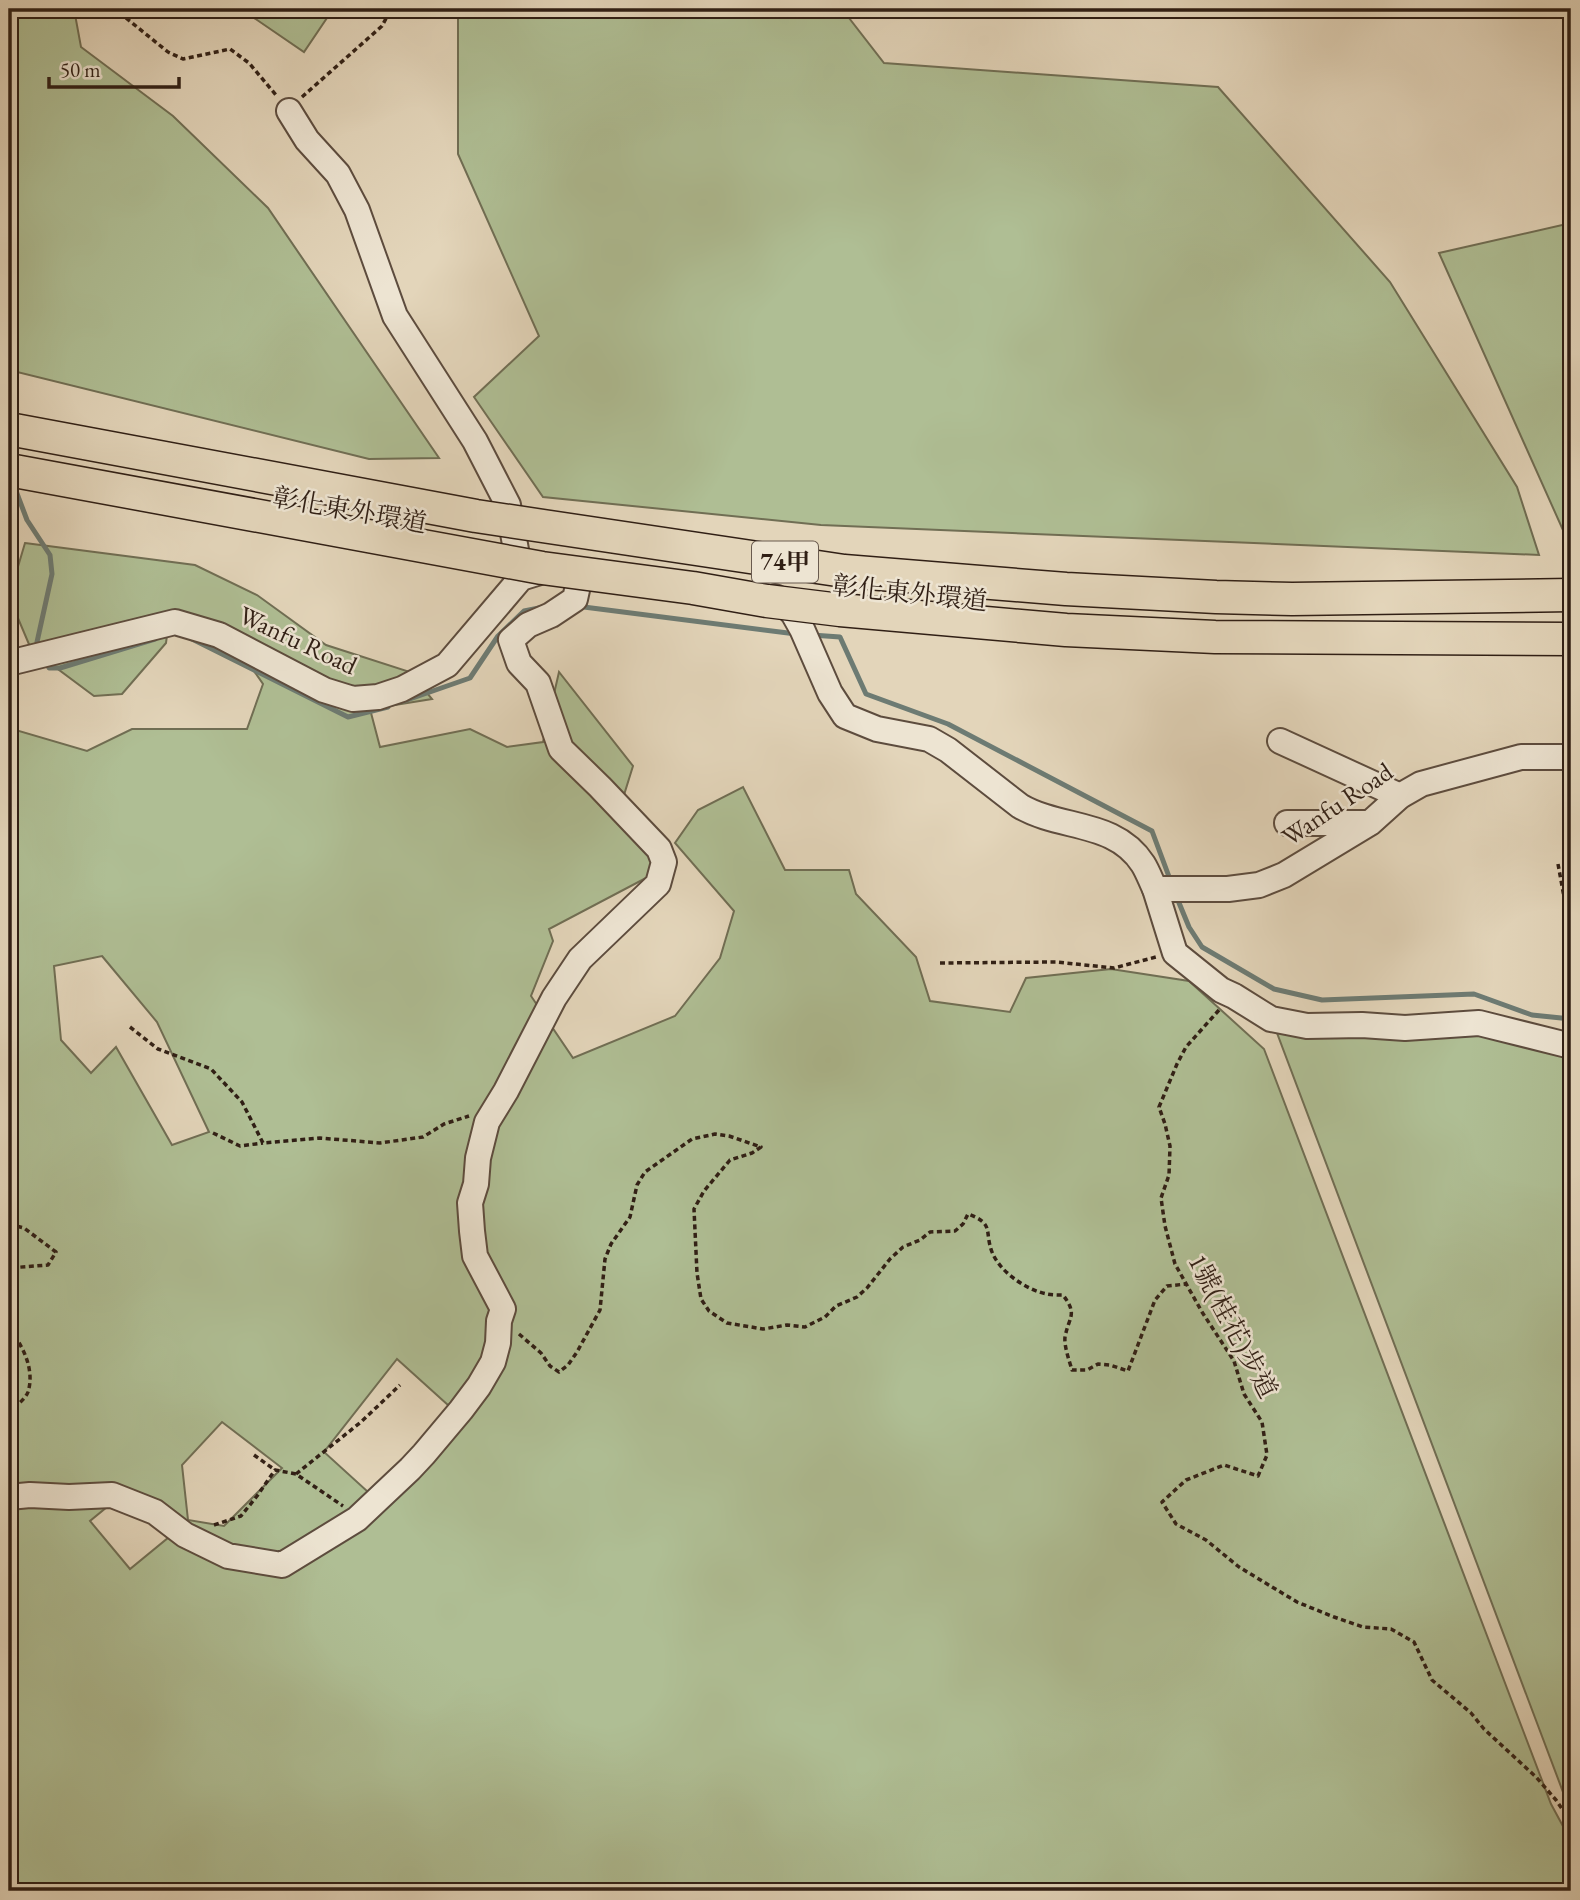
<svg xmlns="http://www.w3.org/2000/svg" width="1580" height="1900" viewBox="0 0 1580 1900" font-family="'EB Garamond','Noto Serif TC',serif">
<rect width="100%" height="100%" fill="#e3d5ba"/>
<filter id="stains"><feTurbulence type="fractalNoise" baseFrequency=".00286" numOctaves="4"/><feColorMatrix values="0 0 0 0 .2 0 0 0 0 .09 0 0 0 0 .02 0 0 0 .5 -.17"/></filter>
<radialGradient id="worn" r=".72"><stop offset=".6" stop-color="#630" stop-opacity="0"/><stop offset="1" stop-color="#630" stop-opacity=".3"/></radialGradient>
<g fill="#afbe94" stroke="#706e54" stroke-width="2" fill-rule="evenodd">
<polygon points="9,9 74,9 81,47 173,116 268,208 439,458 369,459 9,370"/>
<polygon points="241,9 333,9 304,52"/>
<polygon points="458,9 842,9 884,63 1218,87 1390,282 1517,487 1539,555 821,525 543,497 474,397 539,336 458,154"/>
<polygon points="1571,223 1571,548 1439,253"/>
<path d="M25,543L195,565L257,595L326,645L410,672L432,699L370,709L380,747L470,729L507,747L543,742L559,672L633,766L624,795L665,868L549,929L553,941L531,996L573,1058L675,1016L720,958L734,911L675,843L698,810L743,787L785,870H849L856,894L916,957L930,1001L1010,1012L1026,978L1111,969L1189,981L1264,1049L1551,1804L1571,1841V1891H9V728L87,751L132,729H247L263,684L222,625L170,612L166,643L122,694L94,696L31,649L9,597ZM102,956L157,1022L209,1132L172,1145L116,1047L91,1073L61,1040L54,966ZM397,1359L459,1415L368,1492L324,1452ZM222,1422L282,1468L224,1526L188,1520L182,1465ZM129,1489L169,1537L130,1569L90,1521Z"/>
<polygon points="1271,1017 1571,1043 1571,1806 1563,1792"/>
</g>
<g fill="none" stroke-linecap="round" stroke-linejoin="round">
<g stroke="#6d7b73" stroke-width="5">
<polyline points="13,483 27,520 50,555 52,574 37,642 40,647"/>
<polyline points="576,606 796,634"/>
<polyline points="812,635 840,637 866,694 948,724 1152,831 1171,882"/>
<polyline points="190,638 348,717 388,707"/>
<polyline points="45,660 49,668 60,668 155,639"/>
<polyline points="404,701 470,678 498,636 524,611 539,608"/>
<polyline points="1177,898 1189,927 1202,947 1274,989 1322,1000 1474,994 1532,1015 1571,1019"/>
</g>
<defs>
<g id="minor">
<polyline points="289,111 307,140 338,174 357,210 395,316 475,441 508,505 521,578"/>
<path d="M775,597L779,599L793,613L802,629L830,693L845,716L877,729L929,739L948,750L1020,806C1061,830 1115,820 1143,864C1148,872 1151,881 1155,889H1228L1259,885L1284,875L1370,823L1400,796L1421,784L1521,757H1571"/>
<polyline points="9,663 175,622 219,635 324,690 353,699 378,697 402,689 447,665 521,578 550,569"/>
<polyline points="1280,741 1400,796"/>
<polyline points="1287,823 1369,823"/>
<polyline points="1155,889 1175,953 1221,990 1234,996 1271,1019 1307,1026 1362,1025 1405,1028 1479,1023 1571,1046"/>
<polyline points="9,1497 30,1495 69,1497 112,1495 155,1512 185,1535 228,1556 282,1565 357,1519 410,1469 424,1454 461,1410 479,1386 493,1362 498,1343 499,1321 503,1309 475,1256 472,1231 470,1203 476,1184 478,1158 487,1122 506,1091 554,998 580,959 658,884 664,862 659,849 600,787 561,749 538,683 519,663 511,640 528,625 551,615 575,599 579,581"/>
</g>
</defs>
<use href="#minor" stroke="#5d4c3e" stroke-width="28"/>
<g stroke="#301f15" stroke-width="3.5" stroke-dasharray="5 3.5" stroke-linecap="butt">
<polyline points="126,18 168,52 183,59 230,49 249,63 276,95"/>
<polyline points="302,97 382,26 391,9"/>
<polyline points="1558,864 1571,935"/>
<polyline points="940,963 1056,962 1114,968 1156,957"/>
<polyline points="1219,1010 1186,1047 1177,1064 1159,1107 1165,1124 1170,1146 1169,1175 1161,1198 1165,1226 1175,1264 1202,1312 1234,1361 1244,1394 1262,1422 1267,1455 1258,1476 1224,1465 1186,1480 1162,1502 1176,1524 1206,1540 1239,1567 1297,1602 1334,1617 1363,1627 1391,1629 1414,1642 1432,1680 1471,1713 1484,1729 1536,1777 1556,1800 1571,1822"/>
<polyline points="130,1027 158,1049 211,1069 242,1102 263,1143 320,1138 380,1143 423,1137 444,1124 469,1116"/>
<polyline points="213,1133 240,1146 263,1143"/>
<polyline points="9,1224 24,1228 56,1252 48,1265 9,1268"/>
<path d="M9,1329C23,1345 35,1370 28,1392C25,1400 14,1407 9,1413"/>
<path d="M519,1334L541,1353L550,1366L559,1372L568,1365L577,1352L600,1310L605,1259L611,1244L630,1217L637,1185L645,1172L692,1139L715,1134L729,1136L761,1147L752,1153L730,1160L704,1191L694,1209L697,1273L701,1299L709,1311L727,1323L763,1329L787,1325L805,1327L825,1317L836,1306L857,1297L867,1288L890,1259L903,1247L920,1240L930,1232L955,1231L963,1224L968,1214C995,1224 984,1231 992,1252C1000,1272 1026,1290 1047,1294C1052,1295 1058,1295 1063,1295C1078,1315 1069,1316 1065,1337C1064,1346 1069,1360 1072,1370H1087L1098,1364L1110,1365L1128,1371L1155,1300L1167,1286L1186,1284"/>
<polyline points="254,1455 275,1470"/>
<polyline points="296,1474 361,1422 400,1385"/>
<polyline points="214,1525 241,1516 257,1496 275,1470 296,1474 343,1506"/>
<polyline points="1571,1712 1567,1715 1566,1729 1571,1737"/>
</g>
<use href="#minor" stroke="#ede4d2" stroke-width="24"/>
<defs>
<g id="major-bridge">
<polyline points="9,429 476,516 844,571 1066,589 1216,597 1292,599 1571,595"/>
<polyline points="9,470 542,568 693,588 767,601 840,610 1066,630 1215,637 1571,639"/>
</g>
</defs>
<use href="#major-bridge" stroke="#301f15" stroke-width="35" stroke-linecap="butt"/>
<use href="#major-bridge" stroke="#e3d5ba" stroke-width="32"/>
</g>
<g text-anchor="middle" stroke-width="5" stroke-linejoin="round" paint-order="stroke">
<rect fill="#ede4d2" stroke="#695a4e" stroke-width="2" x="752" y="541.5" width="66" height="41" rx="5"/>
<g font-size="24" font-weight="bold" fill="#301f15">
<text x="785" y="570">74甲</text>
</g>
<g font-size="26" fill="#301f15" stroke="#ede4d2">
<text transform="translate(350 510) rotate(10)" y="9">彰化東外環道</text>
<text transform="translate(910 593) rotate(6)" y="9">彰化東外環道</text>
<text transform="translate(298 640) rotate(25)" y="9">Wanfu Road</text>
<text transform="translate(1337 804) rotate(-34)" y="9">Wanfu Road</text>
<text transform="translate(1233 1326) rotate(62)" y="9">1號(桂花)步道</text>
</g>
</g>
<rect width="1580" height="1900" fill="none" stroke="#e3d5ba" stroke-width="35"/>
<rect x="10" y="10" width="1559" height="1879" fill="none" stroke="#301f15" stroke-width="3.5"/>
<rect x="18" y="18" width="1545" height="1865" fill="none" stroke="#301f15" stroke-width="2"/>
<path d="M49 77v10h130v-10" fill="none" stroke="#301f15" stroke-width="3.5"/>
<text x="60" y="77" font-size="21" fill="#301f15" stroke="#ede4d2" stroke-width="5" paint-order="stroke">50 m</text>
<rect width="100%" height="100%" filter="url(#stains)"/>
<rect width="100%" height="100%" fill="url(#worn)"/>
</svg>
